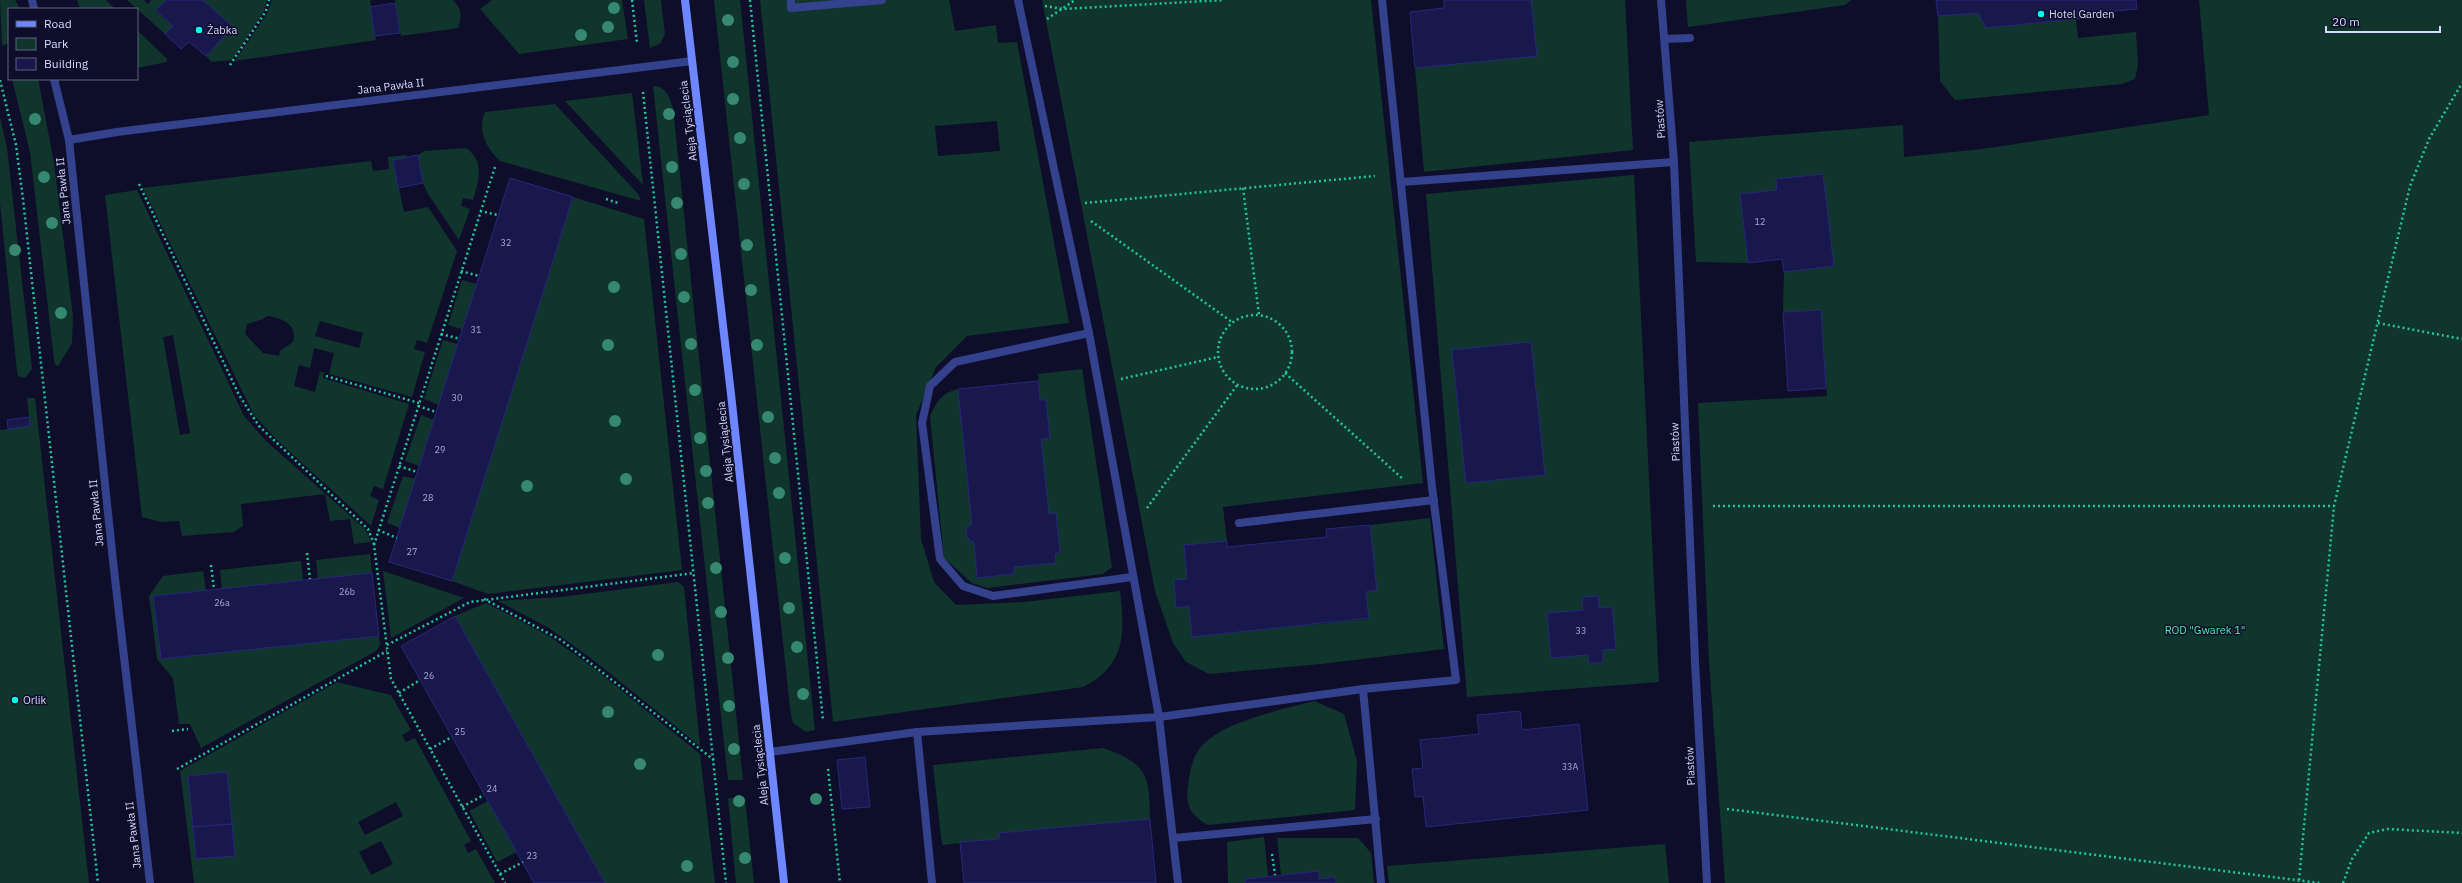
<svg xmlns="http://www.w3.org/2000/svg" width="2462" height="883" viewBox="0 0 2462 883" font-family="'IBM Plex Sans',sans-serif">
<rect width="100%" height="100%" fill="#0e0e2a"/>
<g fill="#10352d" fill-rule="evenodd">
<polygon points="0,0 15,0 20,9 9,9 9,43 2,46"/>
<polygon points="77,0 106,0 115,9 80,9"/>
<polygon points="127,0 144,0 148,4 151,0 166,0 156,11 173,26 165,34"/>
<polygon points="203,0 267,0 264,11 232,60 211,62 206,56 233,27"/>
<polygon points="272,0 370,0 376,40 235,61 268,12"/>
<path d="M395,0H453C462,10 462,15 458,28L401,36Z"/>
<polygon points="492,0 622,0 628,39 519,54 480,9"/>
<polygon points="644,0 661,0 665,34 660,44 650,48"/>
<polygon points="714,0 740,0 815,730 806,732 793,723 790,708"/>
<path d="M760,0H949L955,31L996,25L998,43L1017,42L1069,323L967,336L936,367L916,415L921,539L934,582L956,605L1024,602L1120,591C1125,634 1126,665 1083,687L833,722ZM997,121L1000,151L938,156L935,126Z"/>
<polygon points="1042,0 1371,0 1423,483 1223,507 1227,541 1184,546 1187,579 1174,581 1176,608 1189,606 1193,637 1368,619 1366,592 1377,590 1370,525 1430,518 1444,649 1321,664 1209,674 1186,662 1173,643 1155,591"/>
<polygon points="1531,0 1625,0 1633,150 1424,172 1415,68"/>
<polygon points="1686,0 1851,0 1845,5 1688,27"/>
<polygon points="2199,0 2462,0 2462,883 1725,883 1709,661 1698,403 1827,396 1821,310 1783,312 1784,272 1834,266 1777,190 1740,194 1748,263 1696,262 1689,142 1903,125 1904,157 1982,149 2209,115"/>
<polygon points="1978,13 1986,28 2076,19 2078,38 2136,32 2138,66 2135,79 2122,84 1955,100 1940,81 1938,16"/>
<polygon points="137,30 167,59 167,62 137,68"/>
<polygon points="12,79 38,79 54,163 73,316 72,343 58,366 55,365 54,360 30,152"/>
<path d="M653,86C665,86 670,97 673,108L743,780H728Z"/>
<polygon points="632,93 643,185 565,101"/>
<path d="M555,104L639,195L641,201L500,161C486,148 477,130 485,112Z"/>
<polygon points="0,117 7,148 32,369 25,378 18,376 17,371 0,203"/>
<path d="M466,148C485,161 479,181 473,200L463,198L461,206L470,209L459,240L428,194L423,183L418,155L424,151Z"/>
<path d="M407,155V158L393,161L404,212L428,207L457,251L427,343L417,340L414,349L425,352L412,397L329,374L334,353L314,348L310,368L299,365L294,386L315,392L320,372H324L323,378L409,404L383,489L374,486L370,496L379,500L371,526L276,439L254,415L143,188L371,161L373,171L389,169L388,157ZM267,316C282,318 298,324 293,342L280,351L279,356L263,353L245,334L247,324L263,319ZM320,321L363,333L359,348L315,336Z"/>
<path d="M1634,175L1659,682L1467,697L1426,194ZM1531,342L1545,475L1466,483L1452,350ZM1582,597L1599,608L1612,607L1616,649L1603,650V662L1589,664L1588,655L1552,658L1547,614L1583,610Z"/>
<path d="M137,190L244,416L265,440L366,530L371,542L354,544L350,519L330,521L325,494L241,504L243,526L234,532L182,536L179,521L161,522L142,517L105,195ZM173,335L190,433L180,435L163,337Z"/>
<polygon points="573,197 644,219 682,570 488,594 452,581"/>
<polygon points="462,280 477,284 462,329 448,325"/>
<polygon points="443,340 458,344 439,405 424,399"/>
<path d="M1082,369L1112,567L1103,574L987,588L972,583L944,558L930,416C937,401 942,393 958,389L972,524C964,531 965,538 974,542L977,578L1014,574V567L1056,563L1055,554L1060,553L1056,513L1049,514L1041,439L1046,400H1040L1038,374Z"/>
<polygon points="27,398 35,398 89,883 0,883 0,430 30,426"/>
<polygon points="421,415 434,420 419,466 405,461"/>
<polygon points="403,476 416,479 400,528 387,523"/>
<polygon points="370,554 372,573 318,579 316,560"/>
<polygon points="301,561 303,580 222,589 220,570"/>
<polygon points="203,571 206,590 153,596 161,659 379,636 380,645 376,651 201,748 190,724 179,724 173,678 157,659 149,596 163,576"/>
<polygon points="383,571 464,598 391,638"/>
<polygon points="678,582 684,587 700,746 592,659 549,628 498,601 561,597"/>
<polygon points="486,603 549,636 595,669 700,754 715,883 605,883 455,616"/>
<path d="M337,682L391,695L411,730L402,735L406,742L415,738L471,841L464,845L468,853L476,849L495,883H194L180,771ZM227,772L235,855L196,859L188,776ZM396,802L403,816L365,835L358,822ZM381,841L393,864L371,875L359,852Z"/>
<path d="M1314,701L1344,714L1357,761L1355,810L1208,825C1191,816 1185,806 1188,786C1189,775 1192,760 1198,751C1215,723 1284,709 1314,701Z"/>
<path d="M1103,748C1146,763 1150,774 1150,819L999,833V839L942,845L933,765Z"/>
<polygon points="728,798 745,798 754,883 736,883"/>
<polygon points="488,801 517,852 497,862 469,811"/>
<polygon points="1264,837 1268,876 1245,879 1245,883 1228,883 1227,842"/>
<polygon points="1277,838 1358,838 1371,853 1374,883 1336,883 1335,877 1319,879 1319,872 1281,875"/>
<polygon points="1665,844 1669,883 1389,883 1387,866"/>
</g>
<g fill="#18184d" stroke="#28277c">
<polygon points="166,0 203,0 233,27 206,56 189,42 181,49 165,34 173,26 156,10"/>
<polygon points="1444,0 1531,0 1537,56 1415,68 1410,12 1444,8"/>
<polygon points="1936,0 2136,0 2137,9 2103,12 2104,16 1986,28 1978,13 1938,16"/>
<polygon points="395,3 400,33 375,36 370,7"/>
<polygon points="418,155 423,183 398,188 393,160"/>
<polygon points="1823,174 1834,266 1784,272 1782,259 1748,263 1740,194 1777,190 1776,179"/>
<polygon points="510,178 573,197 452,581 389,562"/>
<polygon points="1821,310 1826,388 1788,391 1783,312"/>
<polygon points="1531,342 1545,475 1466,483 1452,350"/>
<polygon points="1038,381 1040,400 1046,400 1050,438 1041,439 1049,514 1056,513 1060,553 1055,554 1056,563 1014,567 1014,574 977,578 974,542 969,540 966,534 967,528 972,524 958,389"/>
<polygon points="29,417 30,426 8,429 7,420"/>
<polygon points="1370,525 1377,590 1366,592 1369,618 1192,637 1189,606 1176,608 1174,580 1187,579 1184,545 1227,541 1227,547 1327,537 1326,529"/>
<polygon points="372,573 379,636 161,659 153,596"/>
<polygon points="1598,596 1599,608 1612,607 1616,649 1603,650 1603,662 1589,664 1588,655 1551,658 1547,613 1583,610 1582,597"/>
<polygon points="455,616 605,883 534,883 456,744 401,646"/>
<polygon points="1520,711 1522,730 1579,724 1588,810 1426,827 1423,796 1415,797 1412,769 1423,768 1420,740 1479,734 1477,715"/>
<polygon points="865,757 870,807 842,809 837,760"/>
<polygon points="227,772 232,824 193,827 188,776"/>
<polygon points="1150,819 1156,883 964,883 960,842 999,839 999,833"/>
<polygon points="232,824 235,856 196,859 193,827"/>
<polygon points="1319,871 1319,879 1335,877 1336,883 1245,883 1245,879"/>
</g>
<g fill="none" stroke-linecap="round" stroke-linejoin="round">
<g stroke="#23c79e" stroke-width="2.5" stroke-dasharray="2 3" stroke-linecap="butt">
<polyline points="632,0 637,43"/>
<polyline points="750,0 823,720"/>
<polyline points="1045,6 1063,9 1224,0"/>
<polyline points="1047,19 1075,0"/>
<polyline points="230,65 266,11 269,0"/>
<polyline points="0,80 16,145 23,199 98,883"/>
<polyline points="643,92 726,883"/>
<polyline points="495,167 374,545 391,679 505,883"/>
<polyline points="139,184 239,395 259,426 368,529 374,544"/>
<polyline points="1243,188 1259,315"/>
<polyline points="606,199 618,203"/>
<polyline points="1085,203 1375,176"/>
<polyline points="480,211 498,215"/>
<polyline points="1091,221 1232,322"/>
<polyline points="461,271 479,276"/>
<circle cx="1255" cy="352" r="37"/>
<polyline points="2378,323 2462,339"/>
<polyline points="441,334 460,339"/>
<polyline points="1285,373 1403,479"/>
<polyline points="326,376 419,403"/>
<polyline points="1121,379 1218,357"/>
<polyline points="418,406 436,412"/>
<polyline points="399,466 417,472"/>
<polyline points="1713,506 2334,506"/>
<polyline points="1147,508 1238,384"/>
<polyline points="378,530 397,538"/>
<polyline points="307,553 310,579"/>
<polyline points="211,565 214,589"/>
<polyline points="484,599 561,640 714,760"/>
<polyline points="387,645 470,602 694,573"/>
<polyline points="399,693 420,680"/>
<polyline points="172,731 188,729"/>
<polyline points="430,749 452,737"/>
<polyline points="177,769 387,651"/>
<polyline points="828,769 840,883"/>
<polyline points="462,807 484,795"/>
<polyline points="1727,809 2320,883"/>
<polyline points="1272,854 1275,875"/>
<polyline points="500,874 523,862"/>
<polyline points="2299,880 2334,506 2410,186 2429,139 2462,83"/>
<polyline points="2343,883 2352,859 2369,833 2388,829 2462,833"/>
</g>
<g stroke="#34428e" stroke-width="8">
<polyline points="791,0 791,8 882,0"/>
<polyline points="1665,39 1690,38"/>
<polyline points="1402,182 1674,162"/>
<polyline points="1089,333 955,362 930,386 922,423 940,559 963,586 993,596 1132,577"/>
<polyline points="1239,523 1434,500"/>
<polyline points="1363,689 1381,883"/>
<polyline points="917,732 932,883"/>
<polyline points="770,752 917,732 1159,717 1089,333 1018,0"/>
<polyline points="1174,838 1376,819"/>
<polyline points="1178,883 1159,717 1363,689 1456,680 1432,487 1382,0"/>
</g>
<g stroke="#34428e" stroke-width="8">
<polyline points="32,0 34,9"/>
<polyline points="1661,0 1674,162 1695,662 1707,883"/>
<polyline points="54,79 69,140 113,561 150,883"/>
<polyline points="69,140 117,132 692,61"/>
</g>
<polyline stroke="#6e86ff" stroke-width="8" points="685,0 731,394 784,883"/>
</g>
<g fill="#368870">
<circle cx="614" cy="8" r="6"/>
<circle cx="728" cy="20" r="6"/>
<circle cx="608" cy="27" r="6"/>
<circle cx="581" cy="35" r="6"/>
<circle cx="733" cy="62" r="6"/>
<circle cx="733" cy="99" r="6"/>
<circle cx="669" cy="114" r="6"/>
<circle cx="35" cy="119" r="6"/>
<circle cx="740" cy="138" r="6"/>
<circle cx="672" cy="167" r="6"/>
<circle cx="44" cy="177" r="6"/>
<circle cx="744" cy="184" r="6"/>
<circle cx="677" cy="203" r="6"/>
<circle cx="52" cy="223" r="6"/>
<circle cx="747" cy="245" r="6"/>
<circle cx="15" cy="250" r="6"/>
<circle cx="681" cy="254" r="6"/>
<circle cx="614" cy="287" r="6"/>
<circle cx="751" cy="290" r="6"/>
<circle cx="684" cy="297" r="6"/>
<circle cx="61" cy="313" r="6"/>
<circle cx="691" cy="344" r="6"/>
<circle cx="608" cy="345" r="6"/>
<circle cx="757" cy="345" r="6"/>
<circle cx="695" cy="390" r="6"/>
<circle cx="768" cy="417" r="6"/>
<circle cx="615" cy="421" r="6"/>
<circle cx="700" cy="438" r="6"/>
<circle cx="775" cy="458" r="6"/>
<circle cx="706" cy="471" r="6"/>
<circle cx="626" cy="479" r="6"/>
<circle cx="527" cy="486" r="6"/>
<circle cx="779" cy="493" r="6"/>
<circle cx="708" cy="503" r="6"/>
<circle cx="785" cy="558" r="6"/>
<circle cx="716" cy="568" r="6"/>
<circle cx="789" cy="608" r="6"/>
<circle cx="721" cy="612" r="6"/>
<circle cx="797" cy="647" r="6"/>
<circle cx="658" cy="655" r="6"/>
<circle cx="728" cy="658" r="6"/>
<circle cx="803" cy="694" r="6"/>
<circle cx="729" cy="706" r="6"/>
<circle cx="608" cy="712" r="6"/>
<circle cx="734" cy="749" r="6"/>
<circle cx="640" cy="764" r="6"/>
<circle cx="816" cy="799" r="6"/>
<circle cx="739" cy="801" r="6"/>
<circle cx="745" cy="858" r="6"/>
<circle cx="687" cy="866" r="6"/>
</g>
<g fill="#03ffe8" stroke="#0e0e2a" stroke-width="1.5">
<circle cx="2041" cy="14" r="4"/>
<circle cx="199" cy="30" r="4"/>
<circle cx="15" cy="700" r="4"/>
</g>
<g text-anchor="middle" stroke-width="3" stroke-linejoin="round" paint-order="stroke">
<g font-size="9" fill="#a7aad2">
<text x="1760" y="225">12</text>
<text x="506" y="246">32</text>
<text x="476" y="333">31</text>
<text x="457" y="401">30</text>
<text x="440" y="453">29</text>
<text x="428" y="501">28</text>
<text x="412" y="555">27</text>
<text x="347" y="595">26b</text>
<text x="222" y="606">26a</text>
<text x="1581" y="634">33</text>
<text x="429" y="679">26</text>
<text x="460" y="735">25</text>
<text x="1570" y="770">33A</text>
<text x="492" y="792">24</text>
<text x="532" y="859">23</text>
</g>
<g font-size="11" fill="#d7daff" stroke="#0e0e2a" text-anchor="start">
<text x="2049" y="18">Hotel Garden</text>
<text x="207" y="34">Żabka</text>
<text x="23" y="704">Orlik</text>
</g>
<g font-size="11" fill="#d7daff" stroke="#0e0e2a">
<text transform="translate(391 86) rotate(-7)" y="4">Jana Pawła II</text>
<text transform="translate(1660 119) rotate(-94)" y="4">Piastów</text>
<text transform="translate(688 121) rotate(-97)" y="4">Aleja Tysiąclecia</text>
<text transform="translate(63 191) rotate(-96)" y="4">Jana Pawła II</text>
<text transform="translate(725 442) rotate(-96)" y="4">Aleja Tysiąclecia</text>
<text transform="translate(1675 442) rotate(-92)" y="4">Piastów</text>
<text transform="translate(96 513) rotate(-96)" y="4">Jana Pawła II</text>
<text transform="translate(760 765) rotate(-96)" y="4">Aleja Tysiąclecia</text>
<text transform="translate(1690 766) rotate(-93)" y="4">Piastów</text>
<text transform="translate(133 835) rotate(-97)" y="4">Jana Pawła II</text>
</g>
<g font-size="11" fill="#56ecaa" stroke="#0e0e2a">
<text x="2205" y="634">ROD "Gwarek 1"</text>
</g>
</g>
<rect x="8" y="8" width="130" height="72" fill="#0e0e2a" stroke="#5e607f"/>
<rect x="16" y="21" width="20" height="6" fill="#6e86ff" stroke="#5e607f"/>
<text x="44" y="28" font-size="12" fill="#d7daff">Road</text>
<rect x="16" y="38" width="20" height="12" fill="#10352d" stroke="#5e607f"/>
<text x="44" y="48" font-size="12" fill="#d7daff">Park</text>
<rect x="16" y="58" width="20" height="12" fill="#18184d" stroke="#5e607f"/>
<text x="44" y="68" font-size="12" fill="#d7daff">Building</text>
<path d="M2326 26v6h114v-6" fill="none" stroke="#d7daff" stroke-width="2"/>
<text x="2332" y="26" font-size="12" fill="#d7daff" stroke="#0e0e2a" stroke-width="3" paint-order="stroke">20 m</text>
</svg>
